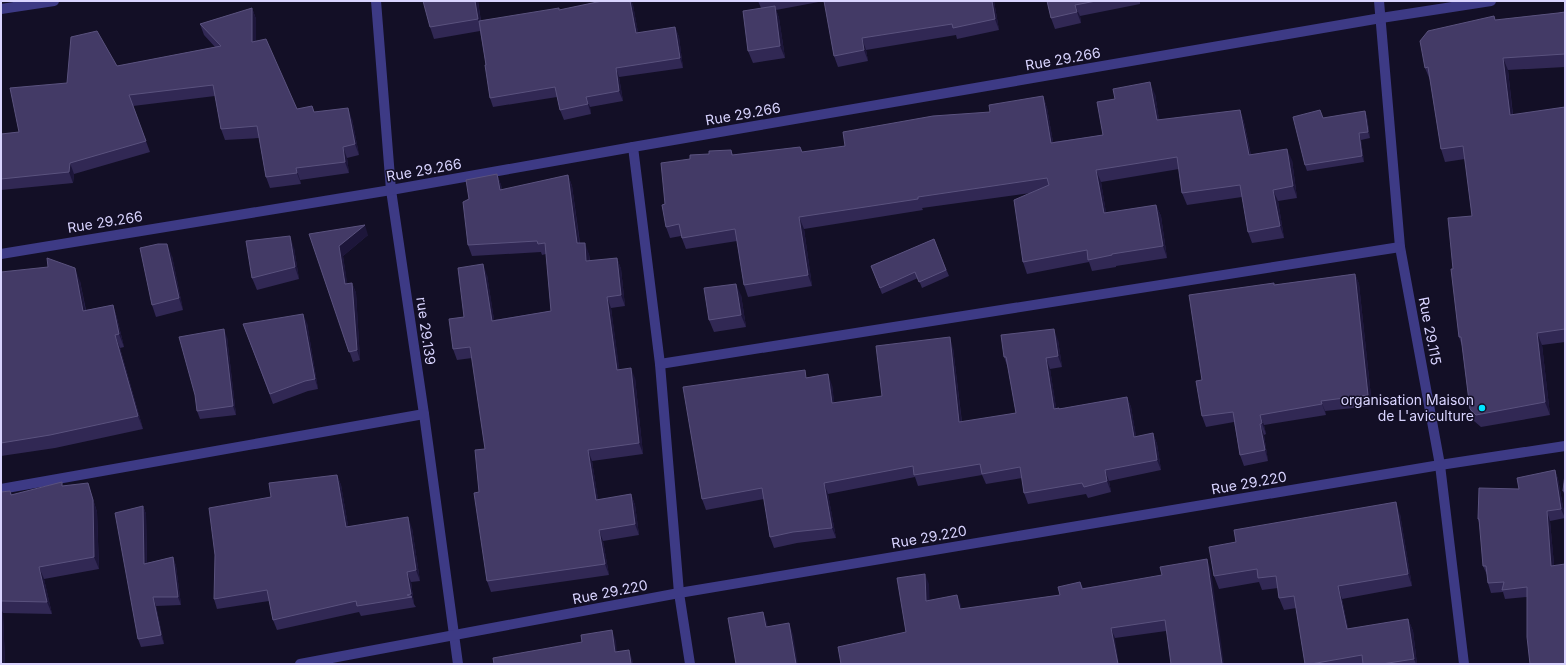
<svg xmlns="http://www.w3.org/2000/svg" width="1566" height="665" viewBox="0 0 1566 665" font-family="Inter,sans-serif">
<rect width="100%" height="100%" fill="#130f26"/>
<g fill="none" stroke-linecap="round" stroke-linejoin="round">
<g stroke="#3d3a85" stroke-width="10">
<polyline points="376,1 391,190 424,414 458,664"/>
<polyline points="1379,1 1400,247 1440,465 1464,664"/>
<polyline points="1,9 54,1"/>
<polyline points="633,147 660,364 679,593 690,664"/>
<polyline points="1,254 391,190 633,147 1381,18 1491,1"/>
<polyline points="660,364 1400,247"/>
<polyline points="1,489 424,414"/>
<polyline points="300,664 679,593 1440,465 1565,446"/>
</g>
</g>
<g fill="#312854">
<polygon points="478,1 481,21 559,10 602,1 631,1 633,5 638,33 675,27 679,37 683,68 619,77 623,101 590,107 591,114 564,120 560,110 557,97 493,107 490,98 486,65 480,31 434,39 430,27"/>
<polygon points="758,1 994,1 999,30 957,39 956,35 866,50 868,61 838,67 834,56 824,1 776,10 779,18 785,58 753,63 748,51 761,8"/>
<polygon points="1047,1 1140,1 1140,4 1080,16 1081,23 1055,29 1051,18"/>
<polygon points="252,8 256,19 256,41 297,109 312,106 314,112 352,119 359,155 347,158 349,173 300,180 301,184 270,188 266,177 259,138 225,140 221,129 215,96 133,106 150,152 74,174 73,183 1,190 1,134 19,132 67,83 117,66 215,47 204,35 200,24"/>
<polygon points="1565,12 1565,67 1508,70 1513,115 1565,107 1565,342 1542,345 1550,415 1481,427 1474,421 1470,409 1462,346 1459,337 1453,269 1472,216 1465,159 1445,162 1441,149 1430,80 1425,68 1496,20 1558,13"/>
<polygon points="1155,94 1159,120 1240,110 1244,122 1251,155 1292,160 1297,198 1278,201 1284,238 1252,243 1248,232 1242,197 1187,205 1182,193 1179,169 1101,182 1106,213 1156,205 1161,216 1167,258 1116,266 1116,267 1092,271 1089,262 1027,274 1023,262 1031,193 922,208 923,210 804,229 812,286 748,297 744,285 737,241 686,249 681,236 670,238 666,227 665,204 690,159 709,154 731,150 733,155 800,147 802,152 845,146 990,112 1043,96 1047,108 1053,142 1103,135"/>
<polygon points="1365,111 1367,117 1370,138 1361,140 1364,162 1307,171 1305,165"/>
<polygon points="497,174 501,185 502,190 568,175 572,186 580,243 589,254 590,261 617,258 621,269 625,306 611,308 619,369 635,378 643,454 592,461 598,500 631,494 635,505 639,535 603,541 609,575 491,592 487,581 479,492 485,449 472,358 457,360 453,349 464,317 487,275 494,320 551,311 546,254 542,255 541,252 472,256 468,245 469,199"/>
<polygon points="309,234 368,235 343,256 347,284 352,283 356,293 360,360 353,362"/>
<polygon points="934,239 949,276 922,288 918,278 882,294 871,266"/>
<polygon points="294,248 299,279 257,290 252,278"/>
<polygon points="172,256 183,310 156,317 152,305"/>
<polygon points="1,272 80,281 86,310 113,305 117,318 124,347 120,348 143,429 55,448 1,456"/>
<polygon points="1355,274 1359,284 1372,406 1325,411 1326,415 1264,425 1266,434 1264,435 1268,461 1244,466 1240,455 1234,422 1206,427 1202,416 1202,380 1274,285"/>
<polygon points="741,295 746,327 714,332 709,320"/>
<polygon points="307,323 318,389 308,391 273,404 243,324"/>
<polygon points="227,337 236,415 200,419 197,411"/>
<polygon points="1058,340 1062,367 1050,369 1056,408 1059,409 1127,397 1131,407 1136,437 1153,433 1157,444 1161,470 1109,481 1111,492 1088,498 1086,494 1028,504 1024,493 1022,478 986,484 982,475 918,486 915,477 828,494 836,538 797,543 774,548 770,537 764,499 706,510 702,499 807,377 832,385 834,403 882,396 953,348 962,422 1016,413 1008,368 1004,357"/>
<polygon points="1555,470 1558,479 1565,518 1550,521 1554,565 1530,664 1527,597 1505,599 1503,592 1491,593 1488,583 1487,575 1483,566 1480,526 1478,519 1519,489"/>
<polygon points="1565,474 1565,497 1563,491"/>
<polygon points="337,475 341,485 348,526 412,528 420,581 411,582 414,604 416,607 361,616 359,612 277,630 273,620 269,601 217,609 214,599 271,497"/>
<polygon points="64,486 92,496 97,512 99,569 44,579 52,614 3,613 5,664 1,664 1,492 10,491 12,495"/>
<polygon points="143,506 146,514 147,563 173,557 176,566 181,605 156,606 164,644 141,647 138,639"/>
<polygon points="1400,514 1412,586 1342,599 1348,629 1408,619 1413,631 1417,664 1305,664 1296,608 1284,610 1279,598 1278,588 1262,590 1259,582 1219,589 1214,576"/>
<polygon points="1211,570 1166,631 1115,638 906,632 929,584 929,600 961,605 961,609 1060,595 1080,582 1083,588"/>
</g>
<g fill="#1d163a">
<polygon points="475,1 478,1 482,31 478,19"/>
<polygon points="630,1 631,1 633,5 640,43 636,33"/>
<polygon points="992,1 994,1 999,30 995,19"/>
<polygon points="1075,5 1080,16 1081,23 1077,12"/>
<polygon points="775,6 779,18 785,58 780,46"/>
<polygon points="252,8 256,19 256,53 252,42"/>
<polygon points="675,27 679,37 683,68 680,58"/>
<polygon points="862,38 866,50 868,61 864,50"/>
<polygon points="1503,58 1508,70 1514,128 1510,115"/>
<polygon points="616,68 619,77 623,101 619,91"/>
<polygon points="1150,82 1155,94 1161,132 1157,120"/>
<polygon points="1043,96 1047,108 1055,154 1051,143"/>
<polygon points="586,97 590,107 591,114 588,104"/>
<polygon points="348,108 352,119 359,155 355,144"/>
<polygon points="1240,110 1244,122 1253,167 1249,155"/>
<polygon points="1365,111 1367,117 1370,138 1368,132"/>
<polygon points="1359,133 1361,140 1364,162 1362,156"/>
<polygon points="343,147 347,158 349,173 345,162"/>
<polygon points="1287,149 1292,160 1297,198 1293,186"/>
<polygon points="70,163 74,174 73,183 69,172"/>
<polygon points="296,168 300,180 301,184 297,173"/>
<polygon points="1096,170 1101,182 1108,225 1104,213"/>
<polygon points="497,174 501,185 504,201 500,190"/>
<polygon points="568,175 572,186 581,254 577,243"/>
<polygon points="1273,190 1278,201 1284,238 1280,226"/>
<polygon points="1156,205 1161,216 1167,258 1163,246"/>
<polygon points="799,217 804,229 812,286 808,275"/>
<polygon points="365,225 368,235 343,256 349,294 345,284 339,246"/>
<polygon points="290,236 294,248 299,279 295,267"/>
<polygon points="585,243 589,254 590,272 586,261"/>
<polygon points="167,244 172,256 183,310 179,298"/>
<polygon points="617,258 621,269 625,306 621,295"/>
<polygon points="483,264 487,275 496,332 492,321"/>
<polygon points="75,268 80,281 88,324 83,311"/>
<polygon points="1355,274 1359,284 1372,406 1368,395"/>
<polygon points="352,283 356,293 360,360 357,350"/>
<polygon points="736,284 741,295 746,327 741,315"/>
<polygon points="607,297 611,308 621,380 617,370"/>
<polygon points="113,305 117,318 124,347 119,334"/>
<polygon points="303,314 307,323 318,389 315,379"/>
<polygon points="224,329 227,337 236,415 233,406"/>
<polygon points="1054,329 1058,340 1062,367 1058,356"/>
<polygon points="1537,333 1542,345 1550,415 1545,402"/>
<polygon points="115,335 120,348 143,429 138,416"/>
<polygon points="950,337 953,348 963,433 959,422"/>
<polygon points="1046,358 1050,369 1058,419 1054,409"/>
<polygon points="631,368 635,378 643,454 639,443"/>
<polygon points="828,374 832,385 836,414 832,403"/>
<polygon points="1127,397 1131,407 1138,448 1134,437"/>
<polygon points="1321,401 1325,411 1326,415 1322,404"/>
<polygon points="1260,415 1264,425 1266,434 1262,423"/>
<polygon points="1260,424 1264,435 1268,461 1265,450"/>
<polygon points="1153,433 1157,444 1161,470 1157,460"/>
<polygon points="588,450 592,461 600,511 596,500"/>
<polygon points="1105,470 1109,481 1111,492 1107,481"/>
<polygon points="1555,470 1558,479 1565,518 1561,509"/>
<polygon points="337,475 341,485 350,537 346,527"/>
<polygon points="88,483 97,512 99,569 94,557"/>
<polygon points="824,483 828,494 836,538 832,528"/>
<polygon points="631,494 635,505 639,535 635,524"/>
<polygon points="1396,502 1400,514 1412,586 1408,574"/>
<polygon points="143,506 146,514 147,572 144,564"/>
<polygon points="1547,511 1550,521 1555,575 1551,566"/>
<polygon points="408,517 412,528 420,581 416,570"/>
<polygon points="599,530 603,541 609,575 605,564"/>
<polygon points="173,557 176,566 181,605 178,597"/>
<polygon points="1207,559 1211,570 1224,664 1222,664"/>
<polygon points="39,567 44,579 52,614 47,602"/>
<polygon points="407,572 411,582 414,604 411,594"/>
<polygon points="925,574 929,584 930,611 926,601"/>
<polygon points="1338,586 1342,599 1351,641 1347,629"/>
<polygon points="957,595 961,605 963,620 960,609"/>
<polygon points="153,597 156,606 164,644 161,635"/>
<polygon points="1,609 3,613 5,664 1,664"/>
<polygon points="763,612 767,622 770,637 766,627"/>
<polygon points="1408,619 1413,631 1417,664 1416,664 1414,659"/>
<polygon points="789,623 793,634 798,664 796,664"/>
<polygon points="1111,628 1115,638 1119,664 1118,664"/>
<polygon points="612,630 616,641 618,663 615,652"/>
<polygon points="629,650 633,661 633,664 631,664"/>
</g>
<g fill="#433a66" stroke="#5a527e">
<polygon points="423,1 475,1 478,19 430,27"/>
<polygon points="602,1 630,1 636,33 675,27 680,58 616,68 619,91 586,97 588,104 560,110 555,87 490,98 485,65 486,65 479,21 559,8 559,10"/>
<polygon points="824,1 992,1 995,19 953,28 952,24 862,38 864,50 834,56"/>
<polygon points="1047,1 1096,1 1075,5 1077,12 1051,18"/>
<polygon points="775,6 780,46 748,51 743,11"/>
<polygon points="252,8 252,42 266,39 297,109 312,106 314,112 348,108 355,144 343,147 345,162 296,168 297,173 266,177 257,126 221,129 213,85 129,95 146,141 70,163 69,172 1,179 1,134 19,132 10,88 67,83 71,37 97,31 117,66 221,46 200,24"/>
<polygon points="1565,12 1565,54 1503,58 1510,115 1565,107 1565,329 1537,333 1545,402 1476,415 1470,409 1461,337 1459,337 1451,269 1453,269 1448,218 1472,216 1463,146 1441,149 1428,67 1425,68 1420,41 1428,31 1494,16 1495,20 1558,13"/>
<polygon points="1150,82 1157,120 1240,110 1249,155 1287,149 1293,186 1273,190 1280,226 1248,232 1240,185 1182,193 1177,157 1096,170 1104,213 1156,205 1163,246 1112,254 1112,255 1088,260 1087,250 1023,262 1014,200 1049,185 1047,178 918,197 918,199 799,217 808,275 744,285 735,229 682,238 679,224 666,227 662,205 665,204 661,163 690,159 690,155 709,154 709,151 731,150 732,155 800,147 802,152 845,146 843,132 933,116 990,112 989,105 1043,96 1051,143 1103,135 1097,102 1115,99 1113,89"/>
<polygon points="1320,110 1323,118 1365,111 1368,132 1359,133 1362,156 1305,165 1293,117"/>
<polygon points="497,174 500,190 568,175 577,243 585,243 586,261 617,258 621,295 607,297 617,370 631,368 639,443 588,450 596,500 631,494 635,524 599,530 605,564 487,581 474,493 479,492 475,450 485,449 470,347 453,349 449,319 464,317 458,268 483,264 492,321 551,311 545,243 538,244 537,241 468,245 463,202 469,199 466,180"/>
<polygon points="365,225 339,246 345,284 352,283 357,350 349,352 309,234"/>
<polygon points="290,236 295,267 252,278 246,241"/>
<polygon points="934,239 946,270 919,282 915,272 880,288 871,266"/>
<polygon points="158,244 167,244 179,298 152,305 140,248"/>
<polygon points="47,258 75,268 83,311 113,305 119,334 115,335 138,416 50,435 1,443 1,272 48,267"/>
<polygon points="1355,274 1368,395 1321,401 1322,404 1260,415 1262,423 1260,424 1265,450 1240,455 1233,412 1202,416 1196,381 1202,380 1189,295 1274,283 1274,285"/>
<polygon points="736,284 741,315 709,320 704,288"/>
<polygon points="303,314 315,379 305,381 270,394 243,324"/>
<polygon points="224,329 233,406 197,411 195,395 179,337"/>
<polygon points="1054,329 1058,356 1046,358 1054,409 1059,408 1059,409 1127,397 1134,437 1153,433 1157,460 1105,470 1107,481 1084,487 1082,483 1024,493 1020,467 982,474 980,464 914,475 913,466 824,483 832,528 793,532 770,537 762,488 702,499 683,387 805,370 806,378 828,374 832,403 882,396 876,346 950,337 959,422 1016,413 1006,357 1004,357 1001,335"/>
<polygon points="1555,470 1561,509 1547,511 1551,566 1565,564 1565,664 1528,664 1530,664 1527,637 1527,587 1502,590 1504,582 1488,583 1486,566 1483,566 1479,519 1478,519 1479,488 1519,489 1517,478"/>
<polygon points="1565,474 1565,491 1563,491"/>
<polygon points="337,475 346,527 408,517 416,570 407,572 411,594 407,595 412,597 357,606 356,601 273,620 267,590 214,599 215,555 209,508 271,497 269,483"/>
<polygon points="62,482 62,486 88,483 93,500 94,557 39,567 47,602 1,601 1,492 10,491 11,495"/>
<polygon points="1396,502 1408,574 1338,586 1347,629 1408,619 1414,659 1382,664 1363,664 1362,655 1311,664 1305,664 1294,596 1279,598 1276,576 1258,578 1257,569 1214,576 1209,547 1236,542 1234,530"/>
<polygon points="143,506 144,564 173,557 178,597 153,597 161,635 138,639 115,513"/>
<polygon points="1207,559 1222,664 1171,664 1165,620 1111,628 1118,664 841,664 838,647 906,632 897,578 925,574 926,601 957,595 960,609 1060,595 1058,587 1080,582 1082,589 1162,575 1160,567"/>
<polygon points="763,612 766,627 789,623 796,664 736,664 728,618"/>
<polygon points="612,630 615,652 629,650 631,664 494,664 493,658 582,642 581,635"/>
</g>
<circle fill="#00e5ff" stroke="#130f26" stroke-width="1.5" cx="1482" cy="408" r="4"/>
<g text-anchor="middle" stroke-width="3" stroke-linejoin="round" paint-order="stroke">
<g font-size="14" fill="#d9d4ff" stroke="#130f26">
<text transform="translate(1063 59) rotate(-10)" y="5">Rue 29.266</text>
<text transform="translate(743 114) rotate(-10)" y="5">Rue 29.266</text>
<text transform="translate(424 170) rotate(-10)" y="5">Rue 29.266</text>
<text transform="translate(105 222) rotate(-9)" y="5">Rue 29.266</text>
<text transform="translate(426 331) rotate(82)" y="5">rue 29.139</text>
<text transform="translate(1430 331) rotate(79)" y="5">Rue 29.115</text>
<text transform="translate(1249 483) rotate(-10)" y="5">Rue 29.220</text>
<text transform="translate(929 537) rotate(-10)" y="5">Rue 29.220</text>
<text transform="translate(610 592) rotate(-11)" y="5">Rue 29.220</text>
</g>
<g font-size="14" fill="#d9d4ff" stroke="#130f26" text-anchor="end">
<text x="1474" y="405">organisation Maison<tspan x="1474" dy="16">de L'aviculture</tspan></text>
</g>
</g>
<rect width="1566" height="665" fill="none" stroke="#d9d4ff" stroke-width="4"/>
</svg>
